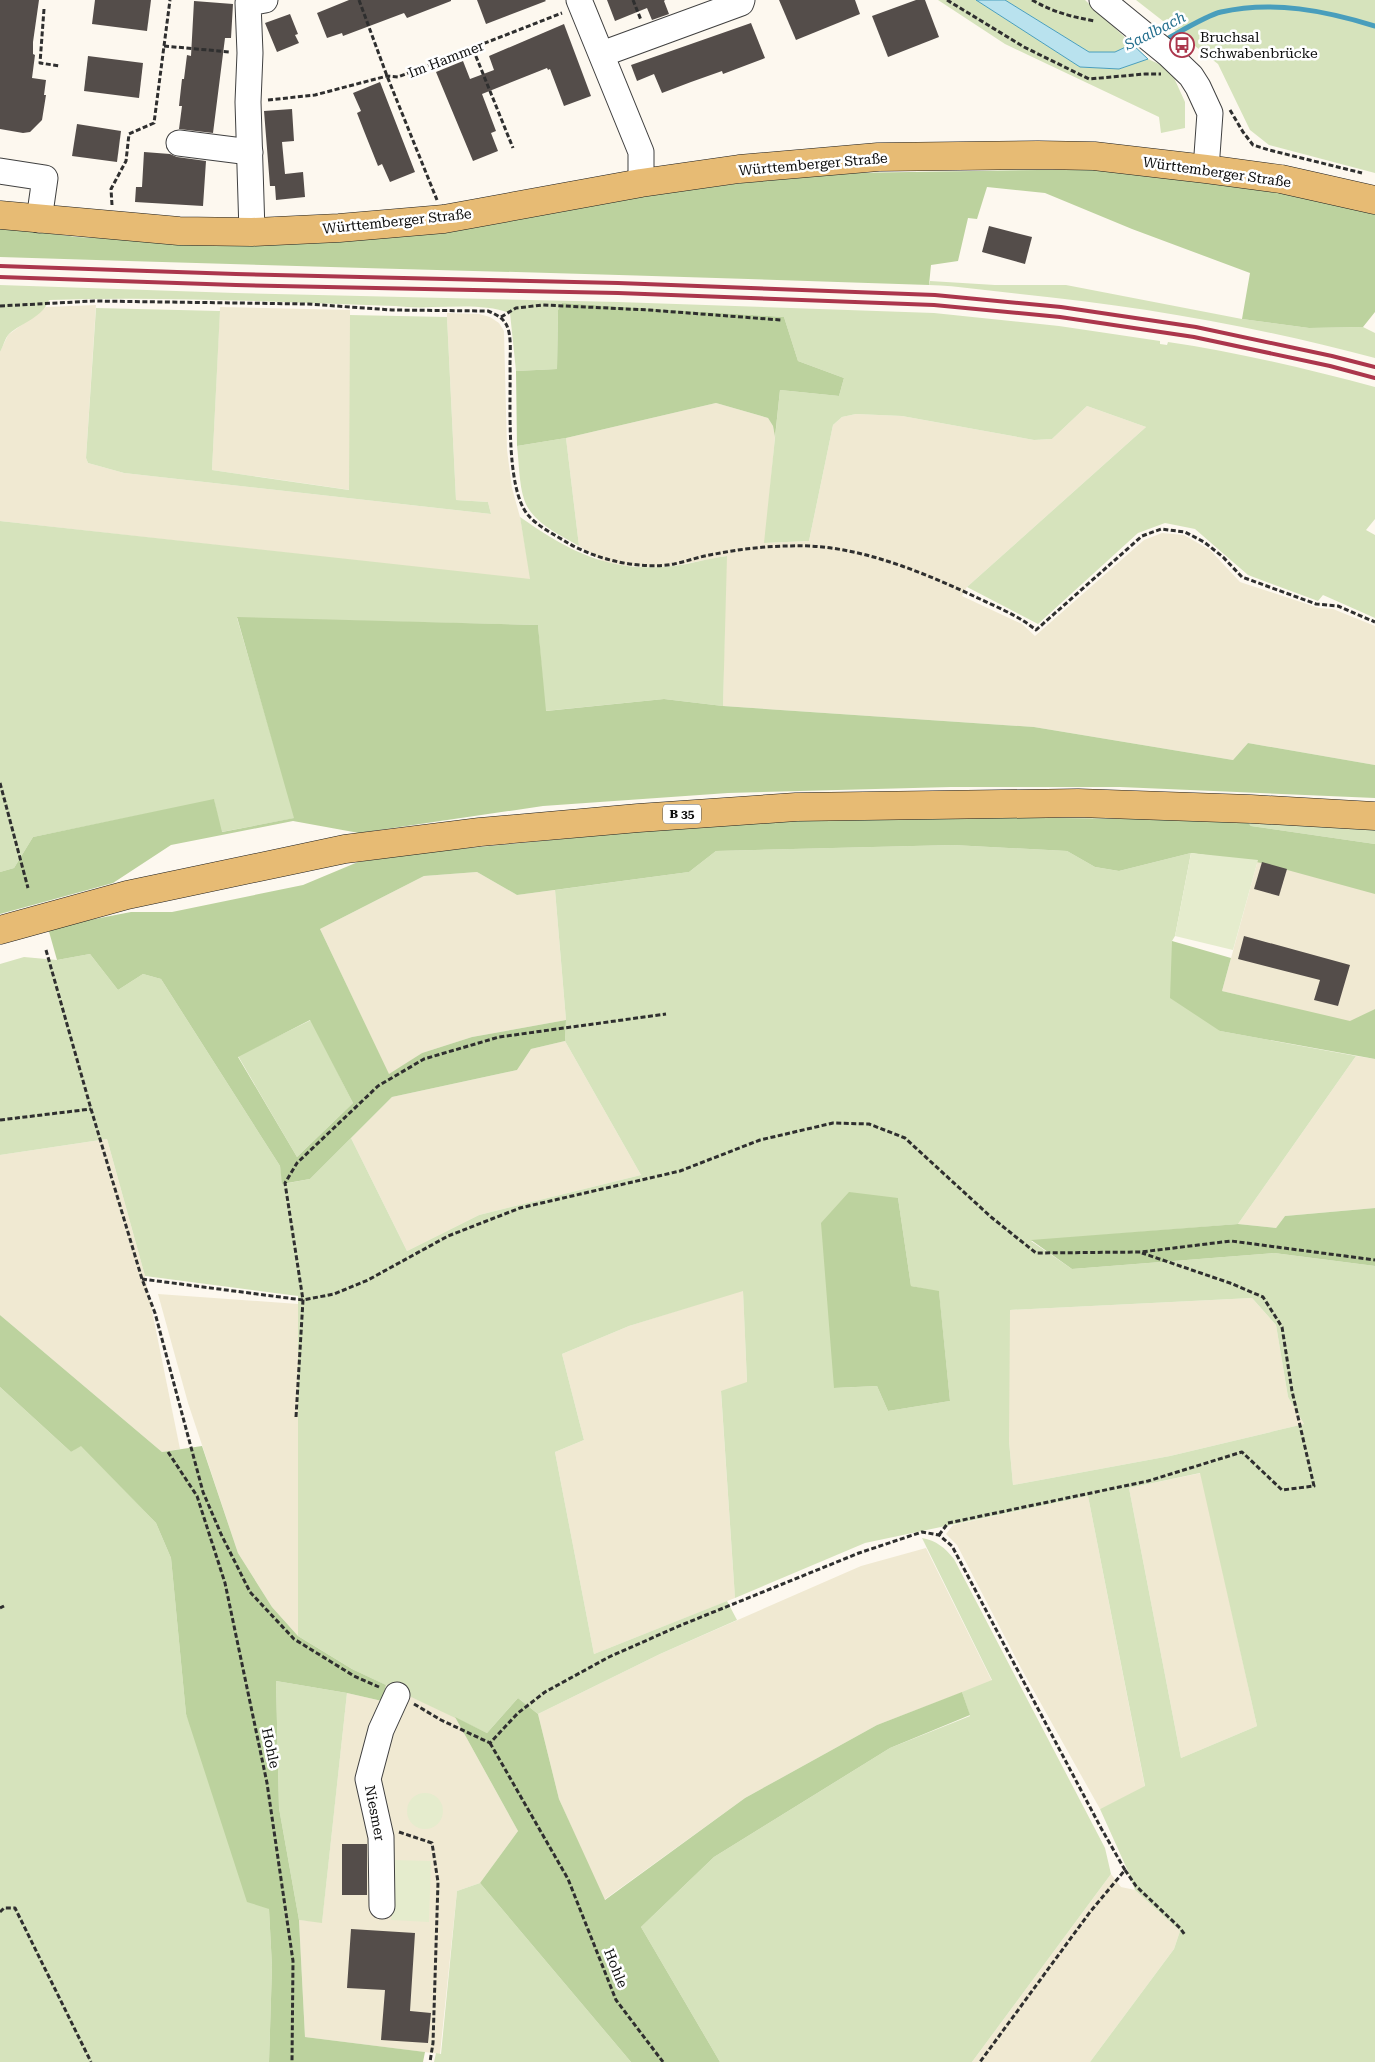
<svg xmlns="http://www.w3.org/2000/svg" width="1375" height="2062" viewBox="0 0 1375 2062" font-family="'Roboto Serif',serif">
<rect width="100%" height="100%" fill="#fdf8ef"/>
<g fill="#f0e9d2">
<polygon points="96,305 86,458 88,463 124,473 491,514 488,502 456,500 447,317 447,313 479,314 490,317 499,323 504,331 507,450 512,488 520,517 531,580 0,521 0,352 8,335 46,307"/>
<polygon points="220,307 350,310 350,490 212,470"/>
<polygon points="716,403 768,418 773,426 775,437 765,543 809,541 833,425 842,417 856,414 902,416 1034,440 1052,439 1087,406 1146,427 967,587 962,596 1022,624 1035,636 1144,540 1162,533 1184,535 1210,550 1240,582 1319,608 1333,609 1375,626 1375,765 1248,743 1233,760 1034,727 723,706 726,556 673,566 652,567 627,566 604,562 579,546 566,438"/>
<polygon points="1258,860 1375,893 1375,1009 1350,1022 1222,991"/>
<polygon points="477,872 517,895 555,890 566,1020 472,1037 422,1053 389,1075 320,929 424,876"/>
<polygon points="565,1041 641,1175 479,1215 407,1251 351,1138 392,1097 517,1070 531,1049"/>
<polygon points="1356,1056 1375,1059 1375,1208 1285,1216 1276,1228 1238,1224"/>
<polygon points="107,1139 145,1276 180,1449 162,1452 0,1315 0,1155"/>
<polygon points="743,1290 747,1383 721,1392 735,1598 594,1654 555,1452 584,1440 562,1354 629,1326"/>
<polygon points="158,1294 298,1304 298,1636 272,1607 238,1553 188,1403"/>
<polygon points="1252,1298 1276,1325 1288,1397 1304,1424 1170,1456 1013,1485 1009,1441 1009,1310"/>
<polygon points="1201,1473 1257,1726 1181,1758 1129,1488"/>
<polygon points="1088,1496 1145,1787 1100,1809 1021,1668 957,1545 946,1534 953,1525"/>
<polygon points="926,1548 992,1681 877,1725 745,1798 604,1900 559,1799 538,1714 660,1654 861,1566"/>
<polygon points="386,1685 455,1717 518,1831 480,1883 457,1891 440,2054 305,2037 299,1920 322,1922 347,1693 382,1701"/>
<polygon points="1111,1874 1121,1887 1135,1890 1180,1931 1174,1949 1090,2062 972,2062"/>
</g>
<g fill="#d6e3bc" fill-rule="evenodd">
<polygon points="938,0 976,0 1080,67 1119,69 1148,59 1170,69 1185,102 1185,128 1161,133 1159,117 1005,44"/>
<polygon points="1005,0 1085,0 1132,44 1115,52 1089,52"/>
<polygon points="1136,0 1375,0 1375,173 1269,145 1250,130 1218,64"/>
<path d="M930,281L995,285H1066L1242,319L1309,328L1363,327L1375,333V358C1259,327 1140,306 1020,294C990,291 960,286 929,285Z"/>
<path d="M0,285L235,293L618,302L934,313L1059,326L1160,341V344L1167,345L1168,342C1237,352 1307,369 1375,387V519L1366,530L1375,535V618L1323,595L1318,601L1248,575L1195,529L1165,523L1138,533L1038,624L967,587L1146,427L1087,406L1052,439L1034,440L902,416L856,414L842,417L833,425L809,541L764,543L780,390L839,396L844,378L798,361L784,317L562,303L558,310L557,369L516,371L510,313C485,304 459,307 432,307C419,308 407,307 394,306C279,302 164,296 49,300C43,317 23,322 9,334C5,338 3,347 0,352Z"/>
<polygon points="96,308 220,311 212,470 349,490 350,315 447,317 456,500 488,502 491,514 124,473 88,463 86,458"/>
<path d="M566,438L579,546C560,535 531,522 524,499C519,484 519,462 517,446Z"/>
<path d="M520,517C570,552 610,573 673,566C691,564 709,558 727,556L723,706L664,699L545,711L538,625L237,618L295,818L221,832L214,800L33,837L14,868L0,872V521L530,579Z"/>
<polygon points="1246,820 1375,828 1375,844 1251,826"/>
<path d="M953,845L1067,851L1095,867L1119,871L1191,853L1175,936L1172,941L1220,1031L1356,1056L1238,1224L1031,1241L1072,1269L1274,1253L1375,1266V2062H1090L1174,1949L1180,1931L1135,1890L1127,1869L1100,1809L1145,1786L1088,1496L865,1543L735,1598L721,1391L747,1382L743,1291L629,1326L562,1354L584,1440L555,1452L594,1654L727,1601L737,1620L660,1654L538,1714L518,1698L487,1733L352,1669L298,1636V1296L145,1276L107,1139L0,1155V964L24,957L57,960L90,954L118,990L143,974L161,979L280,1166L283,1184L310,1179L351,1138L407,1251L479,1215L641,1175L565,1041L566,1020L555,890L689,872L716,851ZM898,1198L911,1286L939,1292L950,1401L888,1411L877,1386L835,1388ZM1252,1298L1276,1325L1288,1397L1304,1424L1170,1456L1013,1485L1009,1441L1010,1310ZM1200,1473L1257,1726L1181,1758L1129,1488Z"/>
<polygon points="311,1020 353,1103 297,1157 238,1056"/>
<polygon points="0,1387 71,1452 81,1445 156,1523 171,1558 186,1714 269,1909 272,1967 269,2062 0,2062"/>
<path d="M922,1538C937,1541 944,1547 954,1559L1105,1848L1111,1874L972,2062H720L641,1927L714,1857L890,1748L970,1716L962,1692L992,1680Z"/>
<polygon points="276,1681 347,1693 322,1923 299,1920 279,1808"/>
<polygon points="480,1883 631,2062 434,2062 436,2053 441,2054 457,1891"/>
</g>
<g fill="#bcd29e" fill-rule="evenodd">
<path d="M1039,170H1094L1201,175L1375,206V312L1363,327L1309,328L1242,319L1250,273L1132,229L1045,193L987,187L977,219L968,218L958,261L931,265L929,285C620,274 310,267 0,257V227L77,237L178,242L643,196L741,183L848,173Z"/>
<polygon points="562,303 784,317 798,361 844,378 839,396 780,390 775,437 773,426 768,418 716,403 566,438 517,446 516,371 557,369 558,310"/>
<polygon points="237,617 538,625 546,711 664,699 723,706 1034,727 1233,760 1248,743 1375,765 1375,798 1120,787 951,787 728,793 543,806 359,833 293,821 171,845 113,883 0,914 0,872 14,868 33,837 214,799 222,832 294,818"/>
<path d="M978,817L1246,820L1251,826L1375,844V894L1262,863L1191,853L1119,871L1095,867L1067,851L953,845L716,851L689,872L517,895L477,872L424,876L320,929L389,1074L422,1053L472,1037L566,1020L565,1041L531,1049L517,1070L392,1097L310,1179L282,1184L280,1166L161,979L143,974L118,990L90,954L57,960L48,928L131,912H172L303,885L358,862L418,853L746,821ZM310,1020L353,1103L297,1157L238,1057Z"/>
<polygon points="1172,941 1231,958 1222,991 1350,1021 1375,1009 1375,1059 1220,1031 1170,998"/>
<polygon points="849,1192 898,1198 911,1286 939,1291 950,1401 888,1411 877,1386 834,1388 821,1223"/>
<polygon points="1375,1208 1375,1266 1274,1253 1072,1269 1031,1240 1238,1224 1276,1228 1285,1216"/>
<polygon points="0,1315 162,1452 202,1446 238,1553 272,1607 298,1636 352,1669 386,1685 382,1701 347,1693 276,1681 279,1808 299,1920 305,2037 425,2052 423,2062 269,2062 272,1967 269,1909 247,1902 186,1714 171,1558 156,1523 81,1446 71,1452 0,1387"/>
<polygon points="962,1692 970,1715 890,1748 714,1857 641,1927 720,2062 631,2062 480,1883 518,1831 455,1717 487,1733 518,1698 538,1714 559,1799 605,1900 745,1798 877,1725"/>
</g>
<g fill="#e5eccd">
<polygon points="1191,853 1258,860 1233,950 1175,936"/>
<circle cx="425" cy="1811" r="18"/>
<polygon points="393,1860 431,1861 429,1922 391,1920"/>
</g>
<polygon fill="#b9e2ee" stroke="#499ebc" points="976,0 1005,0 1089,52 1115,52 1132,44 1148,59 1119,69 1080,67"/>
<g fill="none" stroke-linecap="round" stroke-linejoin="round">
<path stroke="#499ebc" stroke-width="5" d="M1163,41C1178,33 1207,15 1221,12C1273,0 1326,11 1375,26"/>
</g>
<g fill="#544d4a">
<polygon points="0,0 39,0 33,42 33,54 35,55 32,78 46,80 44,95 46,95 42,120 30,132 23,133 0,129"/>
<polygon points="95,0 151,0 147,31 92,24"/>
<polygon points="349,0 451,0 451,1 407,18 404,13 343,36 342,33 327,38 317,13"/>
<polygon points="477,0 545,0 546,1 486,24"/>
<polygon points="607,0 665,0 664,1 669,14 652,20 647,8 615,21"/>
<polygon points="779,0 855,0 860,14 796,40"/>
<polygon points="916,0 925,0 939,37 888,57 872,16"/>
<polygon points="194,1 233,4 231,38 225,38 213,133 179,129 182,106 179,106 182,79 184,79 187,55 191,56"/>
<polygon points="290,14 298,34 295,35 299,43 277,52 265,23"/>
<polygon points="751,23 765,58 723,74 722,71 691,82 662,93 654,74 637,81 631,65"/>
<polygon points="564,24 591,96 564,106 550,69 548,70 547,68 482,94 496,131 491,133 498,151 473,161 436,72 463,61 470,79 494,70 489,56"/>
<polygon points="88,56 143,63 139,98 84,91"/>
<polygon points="380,82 415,172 390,182 382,164 378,166 364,131 357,113 361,111 353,93"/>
<polygon points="292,109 294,141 282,142 285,174 303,172 305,197 276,200 275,186 270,186 264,111"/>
<polygon points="77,124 121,131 117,162 72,156"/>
<polygon points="144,152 170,154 177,157 206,161 203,206 135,202 136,187 142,187"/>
<polygon points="989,226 1032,237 1025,264 982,252"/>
<polygon points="1262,862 1287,869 1279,896 1254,889"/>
<polygon points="1244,936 1350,965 1338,1006 1314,1000 1320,980 1238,959"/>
<rect x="342" y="1844" width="25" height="51"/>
<polygon points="351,1929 415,1933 410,2011 431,2013 428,2043 381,2040 385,1990 347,1988"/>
</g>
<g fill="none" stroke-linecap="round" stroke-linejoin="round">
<defs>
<g id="minor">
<polyline points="579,0 641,152 641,183"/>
<polyline points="1102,0 1168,54 1191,76 1198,87 1210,113 1206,169"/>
<polyline points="602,54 741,3 742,0"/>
<polyline points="179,143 250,152"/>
<polyline points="0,171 45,178 39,220"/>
<polyline points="252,232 248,102 250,53 248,3 265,0"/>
<polyline points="382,1906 381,1837 368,1779 381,1730 397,1695"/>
</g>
<g id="major">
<polyline points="0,215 179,231 252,232 339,228 444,219 641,183 739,169 878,157 1038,155 1094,156 1206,169 1281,179 1375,200"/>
<polyline points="0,930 127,895 345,849 480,832 638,818 796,807 1078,803 1251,809 1375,816"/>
</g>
</defs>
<use href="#minor" stroke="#404040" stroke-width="27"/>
<use href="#major" stroke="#1e1e1e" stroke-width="29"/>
<g stroke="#2f2f2f" stroke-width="3" stroke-dasharray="5 2.5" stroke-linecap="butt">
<polyline points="359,0 387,76 437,200"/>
<polyline points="633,0 641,20"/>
<polyline points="947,0 1024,47 1089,79 1145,74 1161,74"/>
<path d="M1032,0C1053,12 1072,17 1095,21"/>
<polyline points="44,9 40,63 60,66"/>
<polyline points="164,46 230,52"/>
<polyline points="473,49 513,148"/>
<polyline points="268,100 315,95 387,76 398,77 562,13"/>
<polyline points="1230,110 1243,132 1253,145 1269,150 1362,173"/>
<polyline points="112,205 111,189 126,161 129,134 154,123 170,0"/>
<path d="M0,306L94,301L308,304L392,310L488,311C495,314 502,317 506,324C512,335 510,353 510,365C511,400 505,488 528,515C537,526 555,535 568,543C597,560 641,570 674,564C688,561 701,556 715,554C740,549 766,546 791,546C854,543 923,572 980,599C999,608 1019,616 1036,630L1142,536L1161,529L1185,532L1204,542L1223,557L1242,577L1316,604L1338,606L1375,622"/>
<polyline points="501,317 516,308 543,305 649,310 781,320"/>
<polyline points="0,783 28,888"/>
<polyline points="46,950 91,1109 142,1279 155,1313 203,1492 221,1534 250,1592 294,1639 354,1676 379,1687"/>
<polyline points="0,1120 91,1109"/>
<polyline points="142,1279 303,1300 334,1294 368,1280 448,1236 520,1208 680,1171 760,1140 833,1123 869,1124 905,1138 991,1217 1036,1253 1141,1252 1231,1241 1375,1260"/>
<polyline points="296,1417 303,1300 285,1183 297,1163 378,1086 424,1059 499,1037 666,1014"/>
<polyline points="168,1452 197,1496 225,1583 267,1783 293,1961 292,2062"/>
<polyline points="939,1535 948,1523 1148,1481 1242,1452 1282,1490 1314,1486 1292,1391 1282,1327 1263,1297 1230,1283 1142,1253"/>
<polyline points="0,1608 4,1606"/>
<polyline points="414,1704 441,1720 490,1743 518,1713 545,1692 609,1657 679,1626 859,1553 922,1532 939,1535 952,1546 1101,1828 1125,1870 1090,1912 980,2062"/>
<polyline points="490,1743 568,1879 616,2000 663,2062"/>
<polyline points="399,1832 432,1843 438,1882 433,2043 430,2062"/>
<polyline points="1125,1870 1136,1886 1180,1928 1185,1935"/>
<polyline points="0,1912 4,1908 15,1908 91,2062"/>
</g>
<use href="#minor" stroke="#fff" stroke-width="25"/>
<use href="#major" stroke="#e7bb74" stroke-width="28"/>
<g stroke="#ab364c" stroke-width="4">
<polyline points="0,266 236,274 618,283 935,295 1061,307 1196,327 1332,356 1375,367"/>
<polyline points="0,277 236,285 618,293 934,305 1060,317 1194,337 1330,366 1375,378"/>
</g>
</g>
<defs>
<symbol id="bus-ring" viewBox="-11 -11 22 22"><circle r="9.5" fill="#fff" stroke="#ab364c" stroke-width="1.5"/><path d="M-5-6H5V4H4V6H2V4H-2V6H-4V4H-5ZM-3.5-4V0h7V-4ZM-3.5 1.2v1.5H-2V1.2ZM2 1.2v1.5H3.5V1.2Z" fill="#ab364c"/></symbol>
</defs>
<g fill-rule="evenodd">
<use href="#bus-ring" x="1168" y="31" width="28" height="28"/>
</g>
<g text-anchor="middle" stroke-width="5" stroke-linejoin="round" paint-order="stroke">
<rect fill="#fff" stroke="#565656" stroke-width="1" x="663" y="804.5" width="38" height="19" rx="4"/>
<g font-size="12" font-weight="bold" fill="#0d0d0d">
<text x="682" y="818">B 35</text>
</g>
<g font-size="14" fill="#0d0d0d" stroke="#fff" text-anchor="start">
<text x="1200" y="42">Bruchsal<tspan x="1200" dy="16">Schwabenbrücke</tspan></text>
</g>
<g font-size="14" fill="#0d0d0d" stroke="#fff">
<text transform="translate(446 59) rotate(-21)" y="5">Im Hammer</text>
<text transform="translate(813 164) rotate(-5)" y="5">Württemberger Straße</text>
<text transform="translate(1217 172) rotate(8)" y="5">Württemberger Straße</text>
<text transform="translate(397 221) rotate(-6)" y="5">Württemberger Straße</text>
<text transform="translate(271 1748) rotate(78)" y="5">Hohle</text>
<text transform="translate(375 1813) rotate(79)" y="5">Niesmer</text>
<text transform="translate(616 1968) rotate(68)" y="5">Hohle</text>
</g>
<g font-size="15" font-style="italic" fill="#26708f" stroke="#fff">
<text transform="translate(1155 31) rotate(-27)" y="5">Saalbach</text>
</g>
</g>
</svg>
